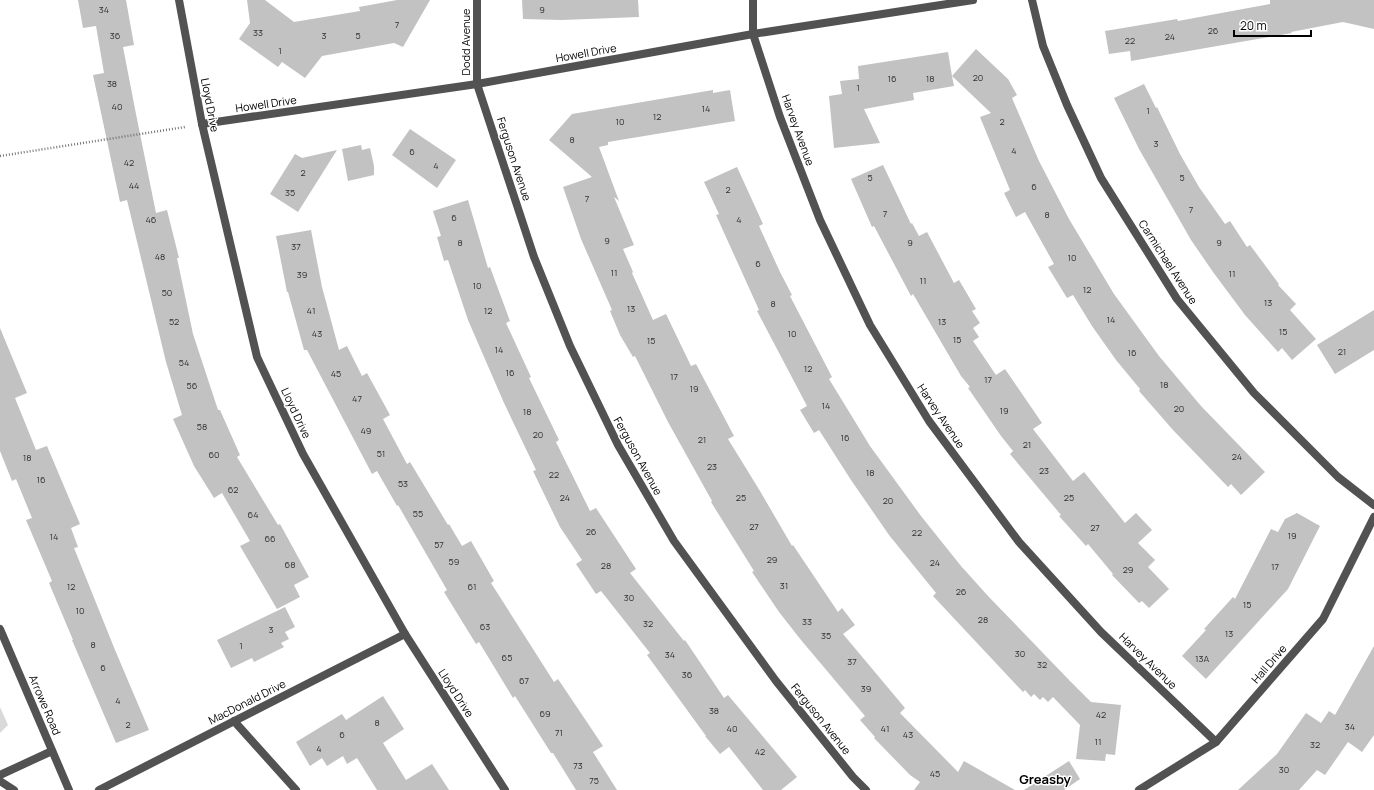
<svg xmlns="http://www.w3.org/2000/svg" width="1374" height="790" viewBox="0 0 1374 790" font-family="Manrope,sans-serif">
<rect width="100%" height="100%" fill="#fff"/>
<polygon fill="#d9d9d9" points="0,707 8,725 0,733"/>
<g fill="#c2c2c2">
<polygon points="78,0 126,0 134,45 123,47 136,114 156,213 167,210 179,258 177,258 193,334 218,410 220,410 240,455 237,457 278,525 280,524 309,577 294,585 300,597 277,609 240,546 250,541 222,493 214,498 194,466 173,419 182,415 166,362 127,200 120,202 93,75 104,73 96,26 83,28"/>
<polygon points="247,0 265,0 294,22 360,11 359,7 397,0 430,0 403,47 394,43 322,56 305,78 282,62 278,67 239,39 250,23"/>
<polygon points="522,0 638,0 639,17 562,20 523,19"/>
<polygon points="1270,0 1374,0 1374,29 1343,22 1291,32 1292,33 1131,61 1130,51 1109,54 1105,31 1177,19 1178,21 1270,4"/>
<polygon points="976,49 1008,79 1017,95 1012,98 1039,161 1069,219 1114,294 1159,356 1201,406 1265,472 1241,495 1231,484 1228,487 1173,430 1139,391 1140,389 1116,360 1092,326 1073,295 1067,298 1048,267 1054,264 1025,212 1016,217 1004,193 1010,190 980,117 991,113 952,76 954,86 913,93 914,100 864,109 880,143 834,148 829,96 842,94 840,81 859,79 858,66 948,52 952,76"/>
<polygon points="1144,84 1156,108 1157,107 1180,154 1199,187 1225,224 1230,221 1247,247 1250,245 1279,284 1278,285 1296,304 1290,310 1316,339 1292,360 1282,348 1278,352 1245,315 1213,272 1191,240 1139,149 1114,98"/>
<polygon points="713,90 713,93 730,90 735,121 608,142 608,145 599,147 619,201 614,197 634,245 623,249 633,272 632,273 653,320 666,314 691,366 696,364 734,436 728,439 760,491 792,546 793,545 838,612 842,608 855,625 843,634 905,708 900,713 958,772 964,761 1015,790 914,790 920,782 910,775 874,738 875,737 860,720 865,716 801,640 779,612 752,572 754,571 711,502 712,501 668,422 635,356 633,357 620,335 610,311 612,310 581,239 563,187 592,177 549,140 572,114"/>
<polygon points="410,129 456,160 437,188 392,155"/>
<polygon points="361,145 362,150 370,148 374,166 374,175 348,181 342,149"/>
<polygon points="337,150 298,212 270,194 295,154 302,158"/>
<polygon points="883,165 911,224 912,223 919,236 927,232 954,283 959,280 976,309 972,311 980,323 973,328 979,337 973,341 996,375 1005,369 1042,423 1033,429 1073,481 1084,472 1125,523 1136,513 1152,530 1138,543 1155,560 1148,567 1169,589 1149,608 1142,601 1139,603 1112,575 1113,574 1088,544 1086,546 1059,516 1061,515 1010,454 1013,451 1001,436 968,388 970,387 961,376 913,294 911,296 874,226 872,227 851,179"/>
<polygon points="737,167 763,224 759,226 780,272 792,295 790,296 832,377 829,379 870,446 921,516 961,566 988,596 1070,681 1091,702 1121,705 1115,755 1106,754 1105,761 1076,759 1080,725 1053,697 1048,702 1043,697 1040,700 1034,694 1031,697 1025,690 1023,692 933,596 936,593 889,535 851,480 819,430 814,433 800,410 807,406 757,311 759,310 716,215 719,214 704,182"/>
<polygon points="468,200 488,268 490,267 510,321 506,323 531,377 529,378 559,440 556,442 590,511 596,508 636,569 630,573 684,641 685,640 724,698 728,695 797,777 781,790 763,790 729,747 720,754 705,736 706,736 647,655 650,653 601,591 596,594 576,564 582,560 560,527 533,471 536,470 504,403 468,320 448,260 444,261 437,237 441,236 433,211"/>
<polygon points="311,230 322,287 339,350 347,346 362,376 367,373 390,415 383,419 407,464 410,462 448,525 449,524 462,546 471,541 494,581 491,583 554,682 558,679 603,746 593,752 617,790 576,790 553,753 551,753 515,696 513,698 479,642 476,644 444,592 447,590 398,505 397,506 377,471 372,474 307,350 304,350 288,292 287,292 276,236"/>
<polygon points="1374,310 1374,350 1335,374 1317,345"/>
<polygon points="0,328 27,393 15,398 36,450 47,446 80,524 71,528 78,547 74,548 115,650 149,730 116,743 72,640 73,640 49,583 52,581 26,520 32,518 16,479 12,481 0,451"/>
<polygon points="1297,513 1320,526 1288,589 1206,679 1182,656 1206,630 1204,629 1233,597 1235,599 1271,529 1278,532 1285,519"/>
<polygon points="285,607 295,627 285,632 289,639 281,643 284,647 254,662 252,658 231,668 217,640"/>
<polygon points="1374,646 1374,735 1362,752 1348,742 1325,775 1317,770 1299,790 1238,790 1277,754 1306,713 1321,723 1329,711 1335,715"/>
<polygon points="383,696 404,729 383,743 406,780 432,764 449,790 377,790 357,758 347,764 343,756 327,766 322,758 310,766 296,742 342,714 346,720"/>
<polygon points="1069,761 1080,779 1064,790 1024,790"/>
</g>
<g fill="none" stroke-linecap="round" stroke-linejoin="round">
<polyline stroke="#747474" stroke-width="2.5" stroke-dasharray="1 2" stroke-linecap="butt" points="0,156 185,127"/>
<polyline stroke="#525252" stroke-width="8" points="234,721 296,790"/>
<g stroke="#525252" stroke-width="8">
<polyline points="179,0 202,124 257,357 303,454 405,634 505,790"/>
<polyline points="477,0 477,84 534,257 570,346 618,445 674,541 776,681 853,777 866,790"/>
<polyline points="753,0 753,34 780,117 820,220 870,325 929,421 1019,542 1101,632 1216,742"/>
<polyline points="1032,0 1043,46 1067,105 1101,178 1177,299 1254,393 1338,477 1374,505"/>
<polyline points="202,124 477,84 753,34 973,0"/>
<polyline points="99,790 405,634"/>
<polyline points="1139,790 1216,742 1323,619 1374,517"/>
</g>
<g stroke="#525252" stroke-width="8">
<polyline points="0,629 69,790"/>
<polyline points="0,775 52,751"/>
<polyline points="0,781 14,790"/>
</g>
</g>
<g text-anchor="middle" stroke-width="3" stroke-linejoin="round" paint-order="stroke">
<g font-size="9" fill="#303030">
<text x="104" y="13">34</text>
<text x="542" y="13">9</text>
<text x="397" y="28">7</text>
<text x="1213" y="34">26</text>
<text x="258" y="36">33</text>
<text x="115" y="39">36</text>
<text x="324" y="39">3</text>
<text x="358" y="39">5</text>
<text x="1170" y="40">24</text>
<text x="1130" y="44">22</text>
<text x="280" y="54">1</text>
<text x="978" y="81">20</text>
<text x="892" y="82">16</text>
<text x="930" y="82">18</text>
<text x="112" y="87">38</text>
<text x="858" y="91">1</text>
<text x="117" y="110">40</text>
<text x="706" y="112">14</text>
<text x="1148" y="114">1</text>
<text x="657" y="120">12</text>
<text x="620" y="125">10</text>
<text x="1002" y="125">2</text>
<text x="572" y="143">8</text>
<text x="1156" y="147">3</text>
<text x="1014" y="154">4</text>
<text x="412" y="155">6</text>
<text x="129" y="166">42</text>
<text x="436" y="169">4</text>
<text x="303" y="176">2</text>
<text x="870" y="181">5</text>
<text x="1182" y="181">5</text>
<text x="134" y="189">44</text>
<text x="1034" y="190">6</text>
<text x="728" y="193">2</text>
<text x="290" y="196">35</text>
<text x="587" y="202">7</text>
<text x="1191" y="213">7</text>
<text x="885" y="217">7</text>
<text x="1047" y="218">8</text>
<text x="454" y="221">6</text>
<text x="151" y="223">46</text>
<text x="739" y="223">4</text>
<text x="607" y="244">9</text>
<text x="460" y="246">8</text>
<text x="910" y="246">9</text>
<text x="1219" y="246">9</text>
<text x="296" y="250">37</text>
<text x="160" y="260">48</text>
<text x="1072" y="261">10</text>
<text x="758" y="267">6</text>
<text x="614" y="276">11</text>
<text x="1232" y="277">11</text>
<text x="302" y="278">39</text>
<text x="923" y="284">11</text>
<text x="477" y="289">10</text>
<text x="1087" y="293">12</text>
<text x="167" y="296">50</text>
<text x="1268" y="306">13</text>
<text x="773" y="307">8</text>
<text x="631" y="312">13</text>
<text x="311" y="314">41</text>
<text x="488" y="314">12</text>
<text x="1111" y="323">14</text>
<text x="174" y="325">52</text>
<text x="942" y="325">13</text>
<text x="1283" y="335">15</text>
<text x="317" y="337">43</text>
<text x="792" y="337">10</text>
<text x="957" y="343">15</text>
<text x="651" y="344">15</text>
<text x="499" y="353">14</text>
<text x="1342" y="355">21</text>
<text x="1132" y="356">16</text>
<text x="184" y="366">54</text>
<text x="808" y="372">12</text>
<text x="510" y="376">16</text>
<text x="336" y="377">45</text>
<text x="674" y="380">17</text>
<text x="988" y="383">17</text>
<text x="1164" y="388">18</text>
<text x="192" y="389">56</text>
<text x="694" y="392">19</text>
<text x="357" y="402">47</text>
<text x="826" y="409">14</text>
<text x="1179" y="412">20</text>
<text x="1004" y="414">19</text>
<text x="527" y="415">18</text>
<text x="202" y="430">58</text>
<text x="366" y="434">49</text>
<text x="538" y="438">20</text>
<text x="845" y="441">16</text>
<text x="702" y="443">21</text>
<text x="1027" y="448">21</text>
<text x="381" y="457">51</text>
<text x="214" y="458">60</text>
<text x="1237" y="460">24</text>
<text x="27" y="461">18</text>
<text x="712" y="470">23</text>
<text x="1044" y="474">23</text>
<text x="870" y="476">18</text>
<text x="554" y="478">22</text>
<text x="41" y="483">16</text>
<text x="403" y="487">53</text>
<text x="233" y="493">62</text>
<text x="565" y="501">24</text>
<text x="741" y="501">25</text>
<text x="1069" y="501">25</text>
<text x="888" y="504">20</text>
<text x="418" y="517">55</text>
<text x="253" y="518">64</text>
<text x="754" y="530">27</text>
<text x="1095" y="531">27</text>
<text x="591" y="535">26</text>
<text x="917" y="536">22</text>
<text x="1292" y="539">19</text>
<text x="54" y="540">14</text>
<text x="270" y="542">66</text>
<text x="439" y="548">57</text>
<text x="772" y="563">29</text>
<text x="454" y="565">59</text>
<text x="935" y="566">24</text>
<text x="290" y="568">68</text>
<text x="606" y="569">28</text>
<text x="1275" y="570">17</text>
<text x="1128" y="573">29</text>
<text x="784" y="589">31</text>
<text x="71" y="590">12</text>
<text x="472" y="590">61</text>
<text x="961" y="595">26</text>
<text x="629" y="601">30</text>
<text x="1247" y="608">15</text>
<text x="80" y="614">10</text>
<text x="983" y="623">28</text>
<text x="807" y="625">33</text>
<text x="648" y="627">32</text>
<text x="485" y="630">63</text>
<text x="271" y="633">3</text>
<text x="1229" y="637">13</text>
<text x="826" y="639">35</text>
<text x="93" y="648">8</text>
<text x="241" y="649">1</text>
<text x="1020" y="657">30</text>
<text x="670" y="658">34</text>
<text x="507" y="661">65</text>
<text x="1202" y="662">13A</text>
<text x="852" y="665">37</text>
<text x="1042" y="668">32</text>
<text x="103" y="671">6</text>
<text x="687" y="678">36</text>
<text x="524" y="684">67</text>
<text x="866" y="692">39</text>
<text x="118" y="704">4</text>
<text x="714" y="714">38</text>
<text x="545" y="717">69</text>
<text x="1101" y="718">42</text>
<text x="377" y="726">8</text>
<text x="128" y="728">2</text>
<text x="1350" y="730">34</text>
<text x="732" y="732">40</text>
<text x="885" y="732">41</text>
<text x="559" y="736">71</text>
<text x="342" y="738">6</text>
<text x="908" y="738">43</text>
<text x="1098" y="745">11</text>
<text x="1315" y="748">32</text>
<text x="319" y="752">4</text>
<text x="760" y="755">42</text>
<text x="578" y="769">73</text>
<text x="1284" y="773">30</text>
<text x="935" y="777">45</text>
<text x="594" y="784">75</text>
</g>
<g font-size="11" fill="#000" stroke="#fff">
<text transform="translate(466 42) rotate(-90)" y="4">Dodd Avenue</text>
<text transform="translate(586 53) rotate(-10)" y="4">Howell Drive</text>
<text transform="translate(266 104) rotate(-8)" y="4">Howell Drive</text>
<text transform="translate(210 105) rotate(79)" y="4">Lloyd Drive</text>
<text transform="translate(798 130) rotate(70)" y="4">Harvey Avenue</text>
<text transform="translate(514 159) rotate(72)" y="4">Ferguson Avenue</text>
<text transform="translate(1168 262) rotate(57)" y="4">Carmichael Avenue</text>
<text transform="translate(296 413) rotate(65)" y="4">Lloyd Drive</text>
<text transform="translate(941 416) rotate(56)" y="4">Harvey Avenue</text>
<text transform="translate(638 456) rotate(61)" y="4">Ferguson Avenue</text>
<text transform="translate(1148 661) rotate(44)" y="4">Harvey Avenue</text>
<text transform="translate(1269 664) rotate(-49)" y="4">Hall Drive</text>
<text transform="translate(456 693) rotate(57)" y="4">Lloyd Drive</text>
<text transform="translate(247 702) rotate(-27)" y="4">MacDonald Drive</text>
<text transform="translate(45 705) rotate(67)" y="4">Arrowe Road</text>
<text transform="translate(821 719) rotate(51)" y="4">Ferguson Avenue</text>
</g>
<g font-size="13" font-weight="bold" fill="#000" stroke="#fff">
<text x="1045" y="784">Greasby</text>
</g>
</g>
<path d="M1234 30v6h77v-6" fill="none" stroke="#000000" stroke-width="2"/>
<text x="1240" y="30" font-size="12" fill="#000000" stroke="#ffffff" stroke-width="3" paint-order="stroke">20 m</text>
</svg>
